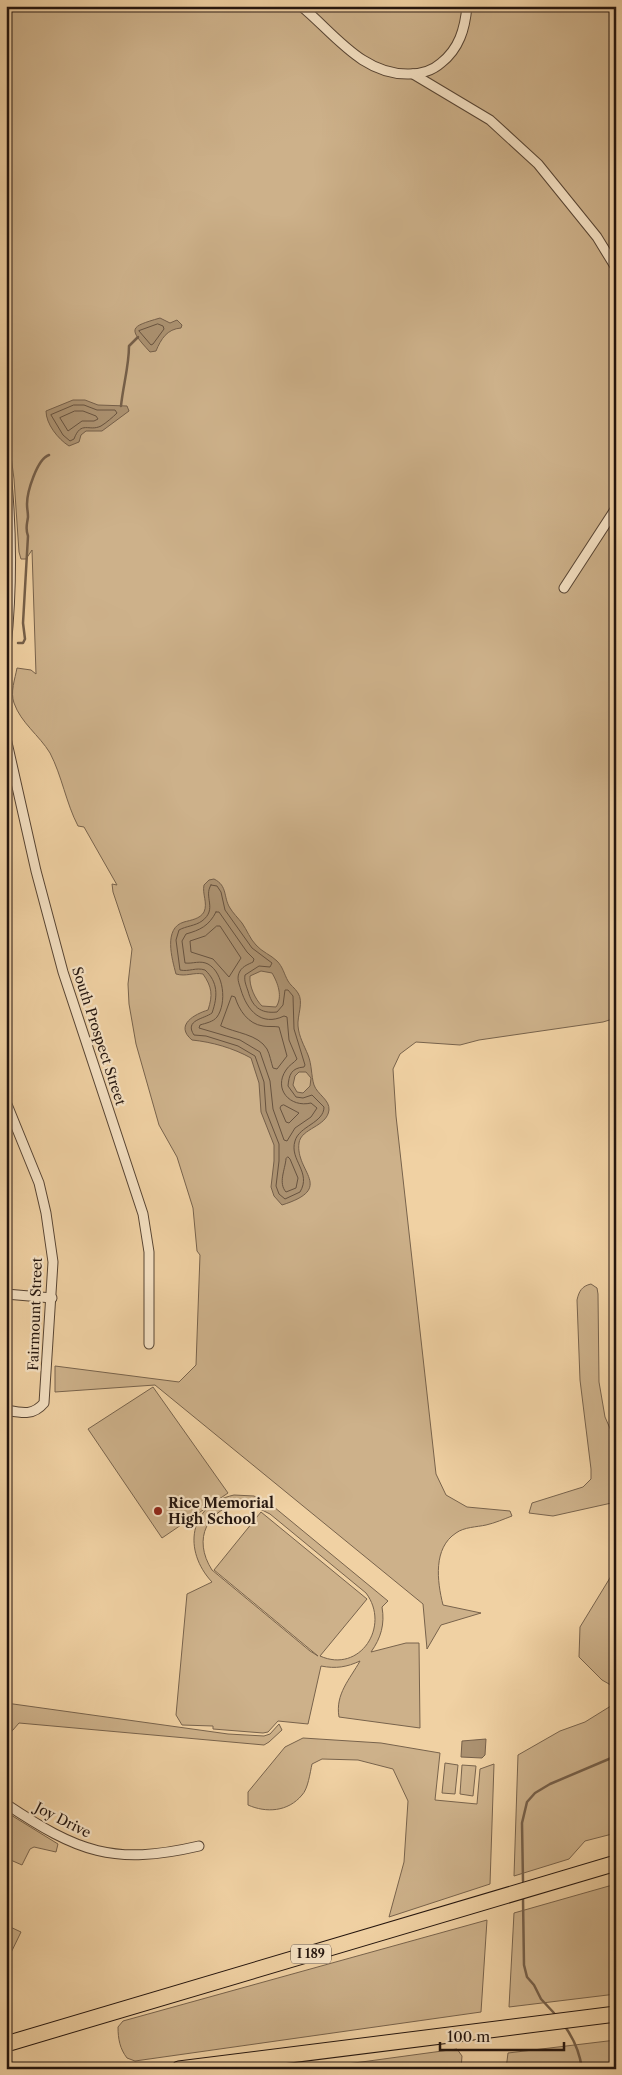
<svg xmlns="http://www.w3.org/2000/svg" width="622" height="2075" viewBox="0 0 622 2075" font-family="'Libre Caslon Text',serif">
<rect width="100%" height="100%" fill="#f0d1a3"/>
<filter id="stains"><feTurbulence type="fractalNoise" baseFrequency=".004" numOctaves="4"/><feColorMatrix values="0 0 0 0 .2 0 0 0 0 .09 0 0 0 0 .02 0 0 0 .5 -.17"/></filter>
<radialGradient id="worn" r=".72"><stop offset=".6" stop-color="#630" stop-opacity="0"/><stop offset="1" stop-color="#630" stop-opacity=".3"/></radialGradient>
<g fill="#cdb18a" stroke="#78634c" fill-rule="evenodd">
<path d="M6,6H616V1018L603,1022L479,1040L460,1045L416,1042L400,1054L393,1069L396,1116L436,1474L446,1495L467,1507L510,1511L512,1516C504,1519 495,1523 486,1525C477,1527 464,1527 456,1533C433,1548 437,1581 443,1605L481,1613L441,1625L427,1649L423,1604L155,1385L55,1392V1366L179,1382L196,1365L200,1255L197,1251L193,1208L177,1157L159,1125L136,1044L129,1004L128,984L132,949L113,892L112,884L117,885L84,827L78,826C66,803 62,776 50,753C39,735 21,723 14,703C10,692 15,679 17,668L31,670L36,674L32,550L26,559H21L19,552L14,479L6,418Z"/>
<path d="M591,1284L597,1288L598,1294L599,1382L605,1417L616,1442V1502L553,1516L529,1513L532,1503L583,1487L591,1479V1469L580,1380L577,1300C579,1291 582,1286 591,1284Z"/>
<polygon points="153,1387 228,1493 162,1538 88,1429"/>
<path d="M234,1495L254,1496L274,1507L388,1601L382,1607C385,1624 381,1638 371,1652L406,1643H419L420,1728L339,1717C335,1694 350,1679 360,1661C347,1667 336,1669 321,1666L308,1724L278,1721L268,1732L263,1733L213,1729V1726L182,1725L176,1715L187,1594L212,1582C183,1551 188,1505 234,1495ZM243,1503L252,1505L270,1514L366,1593C391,1626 360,1674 320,1656L367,1599L261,1512L214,1570L318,1656L310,1651L212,1570C192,1539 207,1508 243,1503Z"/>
<polygon points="616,1568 616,1688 602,1680 579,1657 580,1627"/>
<polygon points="616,1692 616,1833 585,1841 569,1859 514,1876 518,1755 560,1731 585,1722 614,1704"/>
<polygon points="6,1703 228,1734 264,1736 270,1734 279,1724 282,1730 269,1742 264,1745 19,1723 6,1738"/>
<path d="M303,1738L381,1743L440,1753L435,1800L477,1804L480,1769L494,1764L490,1884L389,1917L404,1862L408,1801L393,1769L358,1760L322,1759L312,1764C310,1773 308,1789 302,1795C288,1812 266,1813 248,1805V1792L285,1747Z"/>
<polygon points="445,1763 458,1765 455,1794 442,1793"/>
<polygon points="462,1765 476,1766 473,1796 460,1794"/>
<polygon points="6,1812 58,1844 56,1852 34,1847 30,1849 22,1865 6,1858"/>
<polygon points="616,1884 616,1994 509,2007 514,1913"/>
<path d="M487,1920L481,2012L135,2061L127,2058C120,2049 118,2039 118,2027L123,2021Z"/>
<polygon points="6,1925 21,1932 6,1963"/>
<polygon points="616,2040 616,2069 506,2069 508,2053"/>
<polygon points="457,2049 462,2056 461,2069 310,2069"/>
</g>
<g fill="#ab9170" stroke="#755f49" fill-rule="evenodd">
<path d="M160,318L170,323L177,320L182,325L181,328C167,329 161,339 156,351L150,352C128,328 129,327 160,318Z"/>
<path d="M73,400H85L98,405L127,406L129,411L102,431H86L81,435L79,442L69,446C58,439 46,424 46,411Z"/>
<path d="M214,879C228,886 223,897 230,908C233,913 238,918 242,923C247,930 250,939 256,945C262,952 271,955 277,961C283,967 284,974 288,981C290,985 295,988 298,993C304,1002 297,1016 298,1026C299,1037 304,1045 308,1055C312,1065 311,1075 314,1085C317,1094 330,1100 329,1110C327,1127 301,1128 299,1143C295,1172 336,1188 282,1205L274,1196L271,1187L274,1161V1145L261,1112L259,1083L251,1058C233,1048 212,1042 192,1040C174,1025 195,1014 208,1010C213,995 212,987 203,974C194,972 186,977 176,974C172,959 163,928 184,922C191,920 200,919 204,912C208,903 202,894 204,885L209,880ZM261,971L272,973C278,983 283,997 276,1007L262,1006C255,999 249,986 250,976ZM299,1072H306L311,1078L310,1086L303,1093L297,1092L293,1085L295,1076Z"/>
<polygon points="486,1739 485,1755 482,1758 461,1757 462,1741"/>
</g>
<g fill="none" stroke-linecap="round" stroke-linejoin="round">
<g stroke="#68533f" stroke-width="1">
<polygon points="158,324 163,326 164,329 153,344 151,345 139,331"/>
<path d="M74,405H84L97,410H115L117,413C113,417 106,423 101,426C89,432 81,420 74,439L70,441L63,435L51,415Z"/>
<polygon points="75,411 83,411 96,416 98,419 94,421 82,421 68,431 60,418"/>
<path d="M211,885L217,886L221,892L225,910L252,948L272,963L270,967L259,966L245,975C244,981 246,985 248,991C252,1006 260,1014 277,1012L283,1005L285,990H288L293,996L294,1029L305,1065L304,1067C291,1068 289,1075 288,1086L296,1097L303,1098L312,1095L324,1107C324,1123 299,1126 295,1141C289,1160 312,1172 300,1192L285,1199L279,1194L276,1186L279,1161V1144L266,1111L264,1082L255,1056L238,1046L206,1036L194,1035C184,1020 204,1019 212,1013C218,996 218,982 205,970C196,967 189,972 180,970L176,940L179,930C186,926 195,926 202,921C218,909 203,897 211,885Z"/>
<path d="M216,912H219L247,952L254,959L253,962C249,964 243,966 240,971C236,978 239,983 241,990C247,1010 261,1027 284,1016L287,1017L289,1040L297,1059C294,1063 289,1065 286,1070C273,1089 290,1108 311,1103L317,1108L311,1117L295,1128L287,1141L284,1140L273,1109L270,1081L260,1052L240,1040L199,1028L200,1025C206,1023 213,1022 217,1017C227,1003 224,973 208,964C200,960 193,964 185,963L182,941L186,934C200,930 209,926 216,912Z"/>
<polygon points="217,926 220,926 241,958 229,977 213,959 191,952 190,941 205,936"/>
<path d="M232,996L235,997C239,1010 248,1024 263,1026C268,1027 274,1026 279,1027L287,1056L277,1069L273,1068C271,1062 270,1055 267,1049C258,1034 235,1033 221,1026Z"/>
<polygon points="284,1105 299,1113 289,1123 286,1122 280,1108 281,1106"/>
<path d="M288,1157L290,1159L298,1178L296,1188L286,1192C278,1183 285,1170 286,1159Z"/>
</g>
<g stroke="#755f49" stroke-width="2.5">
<path d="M121,406C123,386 129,366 129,346L138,337"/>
<path d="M18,643H23L25,639L23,623L28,536C25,528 27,525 28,517C28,512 27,509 27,504C27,492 37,459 49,455"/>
<polyline points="523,1881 522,1823 527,1802 535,1793 550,1784 616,1756"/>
<polyline points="523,1899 524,1965 527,1977 534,1985 541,1999 554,2013"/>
<path d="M566,2028C575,2041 580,2054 582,2069"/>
</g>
<defs>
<g id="street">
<path d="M301,6C334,33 362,75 409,74C420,74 432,71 441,63C459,49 465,29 467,6"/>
<polyline points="413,74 490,120 538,164 597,237 616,268"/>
<path d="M6,472C12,530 12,590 6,648"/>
<polyline points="564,588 616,508"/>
<polyline points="6,738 36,871 63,972 143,1214 149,1252 149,1344"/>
<path d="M6,1102L39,1183L46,1213L53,1262L44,1403C33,1416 22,1413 6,1410"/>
<polyline points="6,1294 52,1298"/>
<path d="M6,1804C78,1852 113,1866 199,1846"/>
</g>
<g id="highway">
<polyline points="6,2044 616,1863"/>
<polyline points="179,2069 616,2014"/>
</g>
</defs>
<use href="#street" stroke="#574433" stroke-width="11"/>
<use href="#highway" stroke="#24150e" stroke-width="17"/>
<use href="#street" stroke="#f5e1c3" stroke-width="9"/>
<use href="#highway" stroke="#f0d1a3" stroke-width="15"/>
</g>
<circle fill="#8f2418" stroke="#f5e1c3" stroke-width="2" cx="158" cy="1511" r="5"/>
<g text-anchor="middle" stroke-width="4.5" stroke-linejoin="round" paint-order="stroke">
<rect fill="#f5e1c3" stroke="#635244" stroke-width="1" x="291" y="1944.5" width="40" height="19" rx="4"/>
<g font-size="12" font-weight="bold" fill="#24150e">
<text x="311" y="1958">I 189</text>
</g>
<g font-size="14" fill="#24150e" stroke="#f5e1c3">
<text transform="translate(99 1036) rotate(72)" y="5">South Prospect Street</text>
<text transform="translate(35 1314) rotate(-88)" y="5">Fairmount Street</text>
<text transform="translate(63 1820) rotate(27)" y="5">Joy Drive</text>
</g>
<g font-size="14" font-weight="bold" fill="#24150e" stroke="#f5e1c3" text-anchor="start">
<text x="168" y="1508">Rice Memorial<tspan x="168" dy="16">High School</tspan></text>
</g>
</g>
<rect width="622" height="2075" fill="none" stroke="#f0d1a3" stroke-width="25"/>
<rect x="8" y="8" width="607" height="2060" fill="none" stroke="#24150e" stroke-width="2.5"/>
<rect x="12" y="12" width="597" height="2050" fill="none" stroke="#24150e"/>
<path d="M440 2042v8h124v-8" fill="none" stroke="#24150e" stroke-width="2.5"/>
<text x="447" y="2042" font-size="15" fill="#24150e" stroke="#f5e1c3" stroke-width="4" paint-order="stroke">100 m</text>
<rect width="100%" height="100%" filter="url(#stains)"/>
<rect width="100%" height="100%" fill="url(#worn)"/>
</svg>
